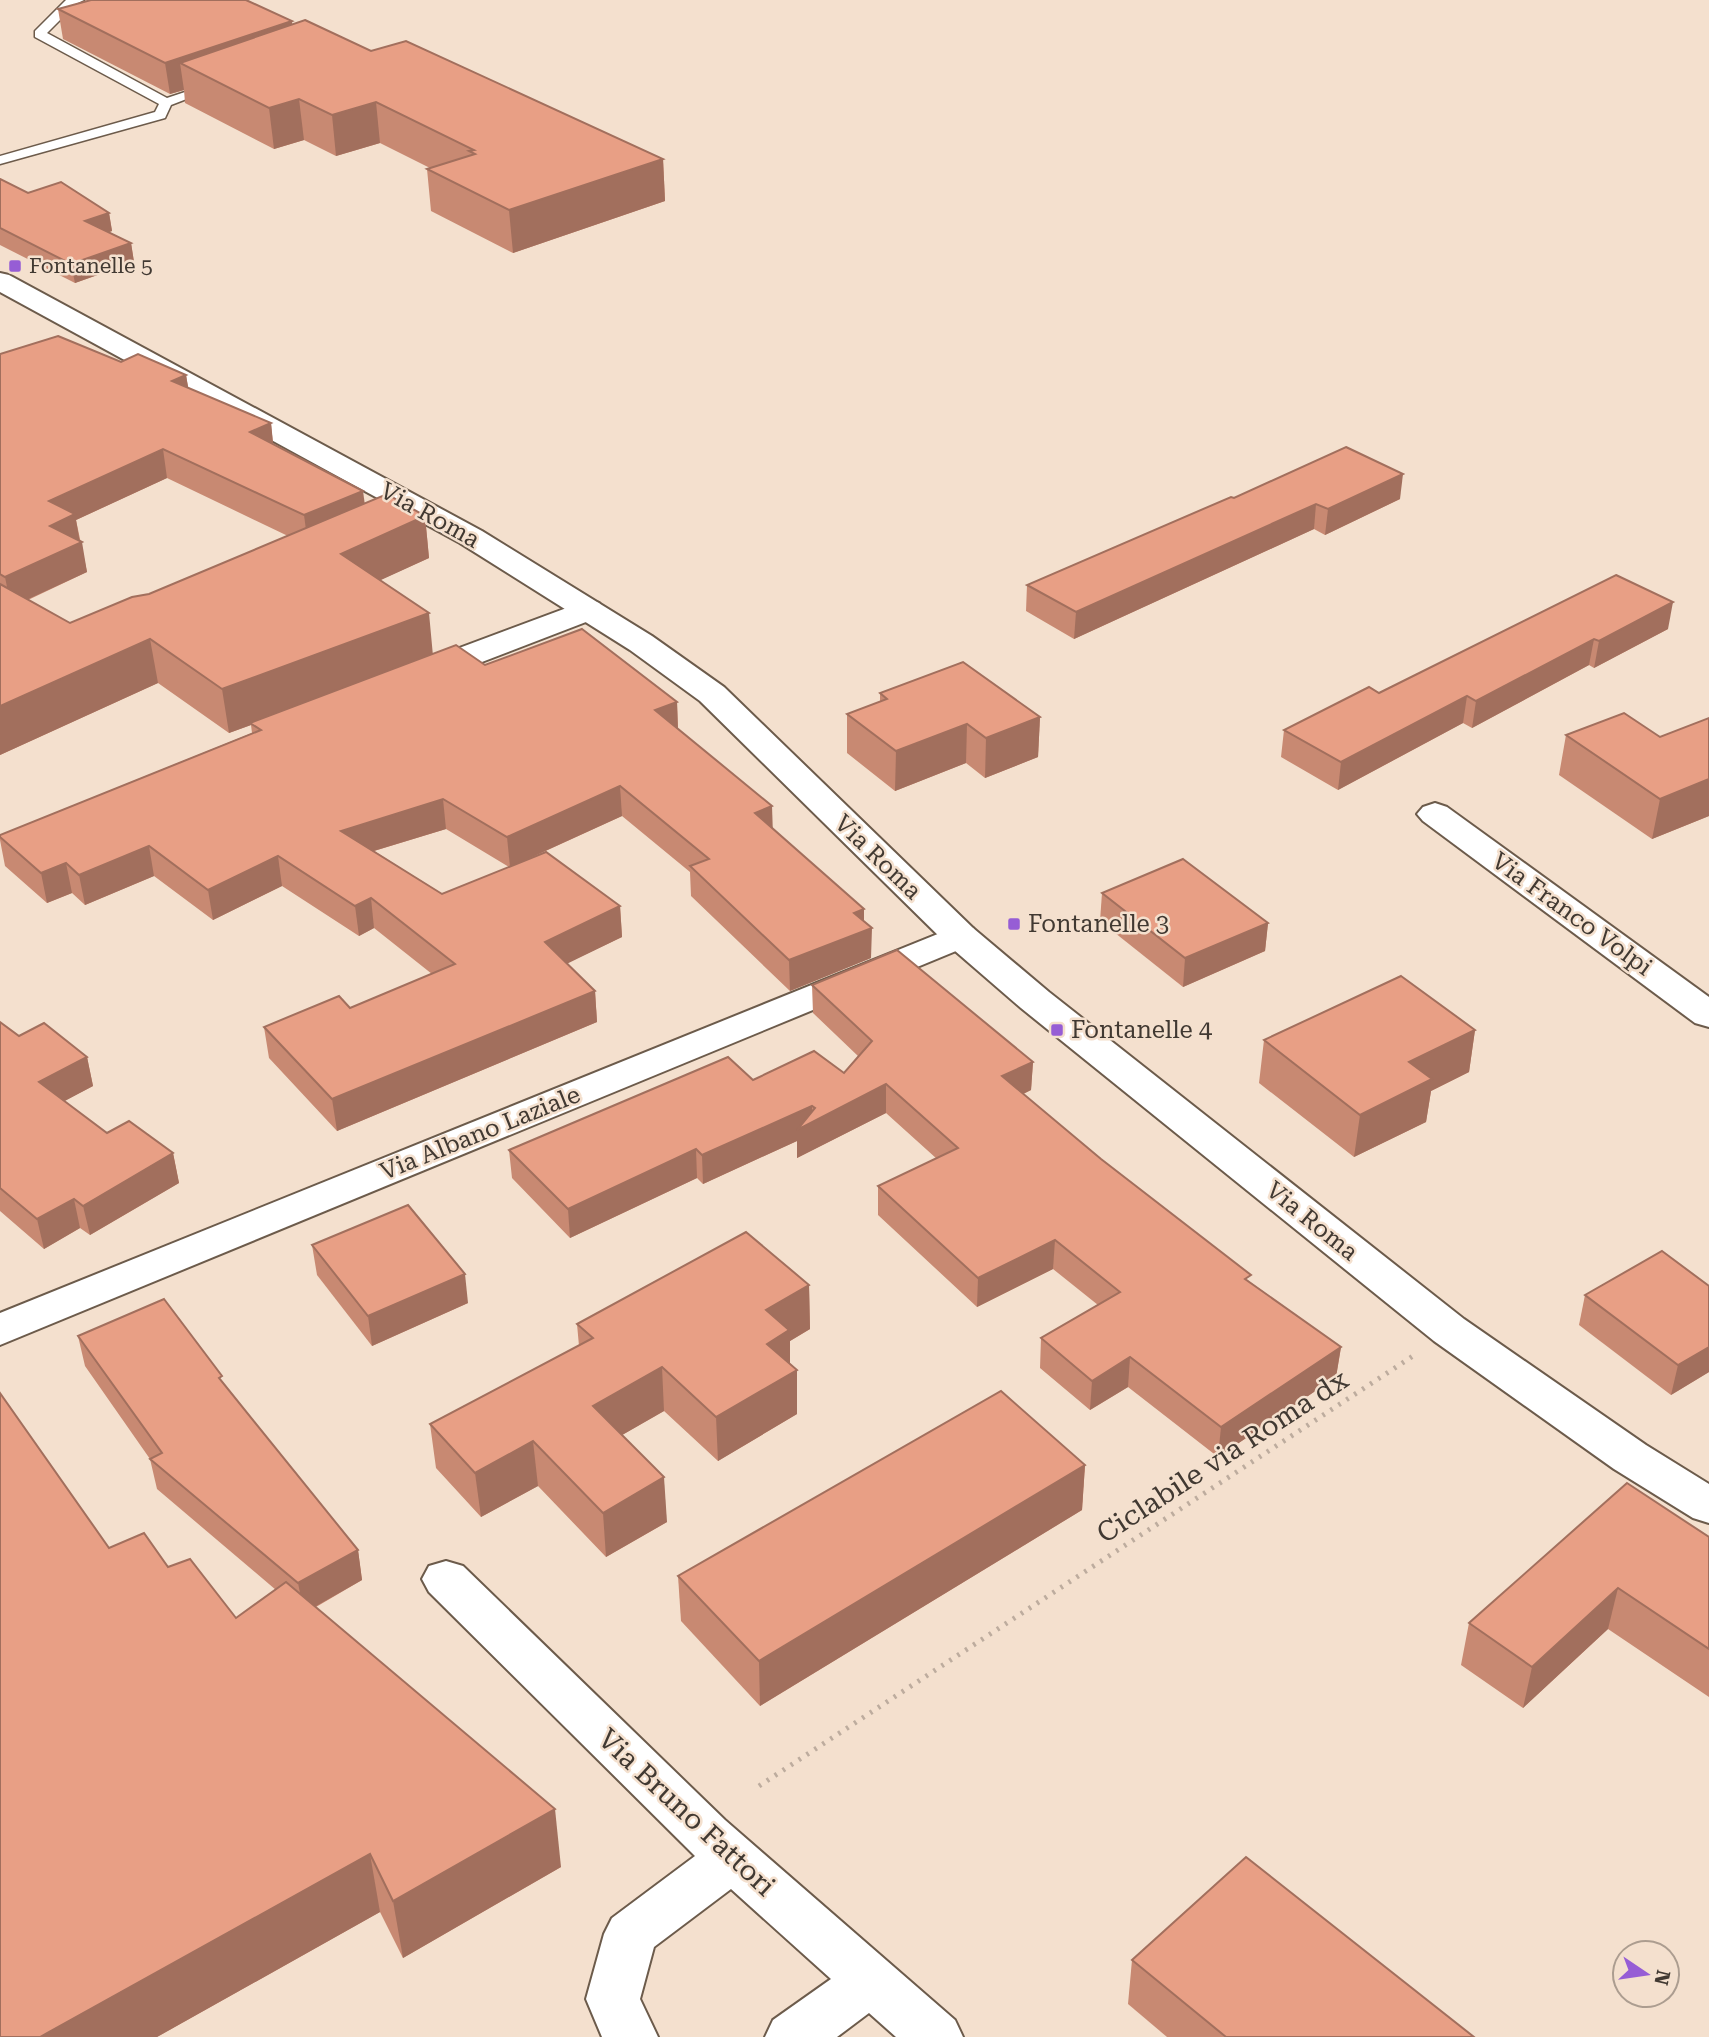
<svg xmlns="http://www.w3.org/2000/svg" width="1709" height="2037" viewBox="0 0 1709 2037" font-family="'Roboto Serif',serif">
<rect width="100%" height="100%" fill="#f4e0ce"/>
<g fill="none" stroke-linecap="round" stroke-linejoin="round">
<defs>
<polygon id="service" points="66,0 84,0 76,4 47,33 167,98 209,84 215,88 171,105 165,118 0,164 0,156 155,112 159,104 35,37 35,31"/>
<g id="minor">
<polygon points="588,600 599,603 604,610 599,617 435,680 423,683 411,680 407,673 411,666"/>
<polygon points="1435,803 1447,807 1709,997 1709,1027 1695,1023 1423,821 1417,814 1423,807"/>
<polygon points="960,925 973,928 979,936 973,944 0,1345 0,1313"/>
<polygon points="446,1561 463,1566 725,1820 955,2020 963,2037 896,2037 869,2013 837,2037 765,2037 773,2020 831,1979 731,1889 654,1947 640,1999 658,2037 602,2037 586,1999 604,1934 612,1918 695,1856 429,1592 422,1579 429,1566"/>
</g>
<polygon id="secondary" points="0,273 9,275 482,531 652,636 724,687 973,928 1049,992 1464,1319 1646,1445 1709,1484 1709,1523 1693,1518 1614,1469 1434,1341 1021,1008 947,944 700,701 630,650 460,543 0,292"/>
</defs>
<use href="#service" stroke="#6c5b4b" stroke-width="3"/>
<use href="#minor" stroke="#6c5b4b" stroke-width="4"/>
<use href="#secondary" stroke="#6c5b4b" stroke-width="4"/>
<polyline stroke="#bdac9e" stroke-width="5" stroke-dasharray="2.5 7" stroke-linecap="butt" points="759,1786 1413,1356"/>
<use href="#service" fill="#fff" fill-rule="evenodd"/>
<use href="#minor" fill="#fff" fill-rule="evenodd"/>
<use href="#secondary" fill="#fff" fill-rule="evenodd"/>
</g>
<g fill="#c88972" fill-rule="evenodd">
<polygon points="58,9 292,21 292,24 371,51 663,159 665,201 513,253 431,211 427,169 430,168 380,143 336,156 304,140 274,149 185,103 184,90 170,94 63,39"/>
<polygon points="0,179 28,193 109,213 112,231 109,232 131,243 134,262 75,283 0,245"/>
<path d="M0,354L121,362L186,375L188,388L271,423L273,445L365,503L425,516L429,558L380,580L433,654L677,702L678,729L773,829L864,921L871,958L790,991L691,896L690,872L622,816L528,859L620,906L622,937L567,963L595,991L597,1022L337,1131L269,1058L264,1027L350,1008L432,974L374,928L359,936L282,886L213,920L154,876L85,905L72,893L47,903L5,866L0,840V835L252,733L251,725L229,733L158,683L0,755ZM167,478L288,536L149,594L70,623L28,600L87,572L76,520ZM446,829L509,867L442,894L374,851Z"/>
<polygon points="1234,498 1400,499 1325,535 1314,529 1074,639 1026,611 1027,585"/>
<polygon points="1616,575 1668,629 1594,668 1589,665 1472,728 1463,723 1338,790 1281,757 1284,730 1379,693"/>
<polygon points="880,693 1040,717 1038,757 985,778 966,763 895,791 847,753 847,714 880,702"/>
<polygon points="1709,718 1709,816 1652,839 1559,775 1566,735 1660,737"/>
<polygon points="1102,893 1268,923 1265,951 1183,987 1100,921"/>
<polygon points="812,985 1033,1062 1031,1090 1023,1094 1250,1282 1341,1347 1336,1377 1218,1457 1128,1387 1090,1410 1040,1368 1041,1338 1098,1305 1053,1269 977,1307 878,1215 878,1186 937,1159 886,1113 797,1158 797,1141 703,1184 697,1178 570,1238 512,1178 509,1150 753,1080 844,1073 858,1056 813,1013"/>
<polygon points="0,1022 19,1036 87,1057 93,1086 64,1101 107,1133 173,1153 179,1183 90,1235 80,1228 44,1249 0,1211"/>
<polygon points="1475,1030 1469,1072 1431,1091 1426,1122 1354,1157 1259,1083 1264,1040"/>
<polygon points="312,1245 468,1303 372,1346 317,1275"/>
<polygon points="809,1285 810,1329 790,1341 790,1364 797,1414 718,1461 664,1411 622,1435 667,1522 606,1557 538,1486 481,1517 436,1468 430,1424 579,1346 577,1324"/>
<polygon points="1709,1286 1709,1372 1671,1395 1579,1325 1585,1295"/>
<polygon points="78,1336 224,1384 358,1550 362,1580 316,1607 561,1867 403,1958 380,1912 157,2037 0,2037 109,1548 168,1567 236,1618 276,1590 157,1489 150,1459 85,1366"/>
<polygon points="1085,1465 1082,1510 760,1706 681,1621 678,1576"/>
<polygon points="1709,1537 1709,1697 1608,1629 1523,1708 1461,1665 1469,1623"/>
<polygon points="1132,1960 1474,2037 1167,2037 1128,2004"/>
</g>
<g fill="#a26f5d">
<polygon points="292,21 295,52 180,63 184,90 170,94 165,63"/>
<polygon points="299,99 304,140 274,149 269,108"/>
<polygon points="376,102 380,143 336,156 332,115"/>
<polygon points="663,159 665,201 513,253 509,210"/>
<polygon points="109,213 112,231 88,240 85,221"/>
<polygon points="131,243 134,262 75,283 71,264"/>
<polygon points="186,375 191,403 172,381"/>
<polygon points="271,423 274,452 250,432"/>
<polygon points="163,449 167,478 76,520 80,543 82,542 87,572 11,607 5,577 50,526 49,501"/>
<polygon points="1403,474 1400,499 1325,535 1328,509"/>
<polygon points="363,491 367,520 308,545 304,515"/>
<polygon points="1316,504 1314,529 1074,639 1076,612"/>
<polygon points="425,516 429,558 346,596 341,554"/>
<polygon points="1673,602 1668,629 1594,668 1599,641"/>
<polygon points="429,613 433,656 250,723 251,725 229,733 222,689"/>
<polygon points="150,639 158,683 0,755 0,706"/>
<polygon points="1594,639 1589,665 1472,728 1476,701"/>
<polygon points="1467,696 1463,723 1338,790 1341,762"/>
<polygon points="677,702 678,731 655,710"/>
<polygon points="1040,717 1038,757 985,778 986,738"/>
<polygon points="967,724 966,763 895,791 896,751"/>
<polygon points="1709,779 1709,816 1652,839 1660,799"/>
<polygon points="620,786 622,816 510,867 507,837"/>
<polygon points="443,799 446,829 344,860 341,831"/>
<polygon points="772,806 773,835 755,813"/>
<polygon points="149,846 154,876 85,905 79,875"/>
<polygon points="278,856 282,886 213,920 208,890"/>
<polygon points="66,863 72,893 47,903 41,873"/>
<polygon points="371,898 374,928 359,936 355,906"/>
<polygon points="620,906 622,937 548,973 545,942"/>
<polygon points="864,909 864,931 872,928 871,958 790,991 789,960 854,913"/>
<polygon points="1268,923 1265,951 1183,987 1185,958"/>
<polygon points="595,991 597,1022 337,1131 332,1099"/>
<polygon points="1475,1030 1469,1072 1431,1091 1426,1122 1354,1157 1360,1115 1409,1062"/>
<polygon points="87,1057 93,1086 46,1111 39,1082"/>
<polygon points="1033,1062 1031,1090 1001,1105 1002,1076"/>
<polygon points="886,1084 886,1113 797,1158 797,1141 703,1184 702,1155 812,1106 812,1122"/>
<polygon points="696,1149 697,1178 570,1238 568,1209"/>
<polygon points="173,1153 179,1183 90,1235 83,1206"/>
<polygon points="74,1199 80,1228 44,1249 37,1219"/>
<polygon points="1055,1240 1053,1269 977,1307 978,1278"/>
<polygon points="465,1274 468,1303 372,1346 368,1316"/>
<polygon points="809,1285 810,1329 790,1341 790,1374 797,1370 797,1414 718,1461 716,1417 766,1310"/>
<polygon points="1341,1347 1336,1377 1218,1457 1221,1427"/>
<polygon points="1709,1347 1709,1372 1671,1395 1678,1365"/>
<polygon points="1130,1357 1128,1387 1090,1410 1092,1381"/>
<polygon points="662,1367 664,1411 596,1450 593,1406"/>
<polygon points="533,1441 538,1486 481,1517 475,1473"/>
<polygon points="1085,1465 1082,1510 760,1706 759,1661"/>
<polygon points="664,1477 667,1522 606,1557 603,1513"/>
<polygon points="358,1550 362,1580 304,1613 298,1583"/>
<polygon points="1618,1588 1608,1629 1523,1708 1532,1667"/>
<polygon points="555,1809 561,1867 403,1958 393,1901"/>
<polygon points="370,1854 380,1912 157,2037 40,2037"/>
</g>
<g fill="#e89f85" stroke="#a26f5d" stroke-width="2">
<polygon points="91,0 246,0 292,21 165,63 58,9"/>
<polygon points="305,20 371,51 406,41 663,159 509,210 427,169 475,154 469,151 474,150 376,102 332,115 299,99 269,108 180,63"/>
<polygon points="0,179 28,193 61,182 109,213 85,221 131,243 71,264 0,228"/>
<polygon points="58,336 121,362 138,354 186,375 172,381 271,423 250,432 363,491 304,515 163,449 49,501 75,514 50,526 82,542 5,577 0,574 0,354"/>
<polygon points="1346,447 1403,474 1328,509 1316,504 1076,612 1027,585 1231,497 1234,498"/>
<polygon points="387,494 425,516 341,554 429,613 222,689 150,639 0,706 0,584 70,623 132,597 149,594"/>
<polygon points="1616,575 1673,602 1599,641 1594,639 1476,701 1467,696 1341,762 1284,730 1369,687 1379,693"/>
<polygon points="582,629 677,702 655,710 772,806 755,813 864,909 854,913 872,928 789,960 690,866 709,859 620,786 507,837 443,799 341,831 442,894 546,852 620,906 545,942 595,991 332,1099 264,1027 339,996 350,1008 455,964 371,898 355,906 278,856 208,890 149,846 79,875 66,863 41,873 0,837 0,835 261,730 250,723 456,645 485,665"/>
<polygon points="963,662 1040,717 986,738 967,724 896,751 847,714 887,699 880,693"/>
<polygon points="1624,713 1660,737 1709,718 1709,779 1660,799 1566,735"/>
<polygon points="1183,859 1268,923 1185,958 1102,893"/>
<polygon points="897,950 1033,1062 1002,1076 1101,1159 1251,1275 1245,1279 1341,1347 1221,1427 1130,1357 1092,1381 1041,1338 1120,1292 1055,1240 978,1278 878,1186 958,1148 886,1084 797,1130 815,1108 812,1106 702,1155 696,1149 568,1209 509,1150 728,1057 753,1080 814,1051 844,1073 872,1041 812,985"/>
<polygon points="1401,976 1475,1030 1409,1062 1432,1079 1360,1115 1264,1040"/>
<polygon points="0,1022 19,1036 44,1023 87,1057 39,1082 107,1133 129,1121 173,1153 83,1206 74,1199 37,1219 0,1188"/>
<polygon points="408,1205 465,1274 368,1316 312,1245"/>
<polygon points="746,1232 809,1285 766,1310 789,1330 767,1344 797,1370 716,1417 662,1367 593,1406 664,1477 603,1513 533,1441 475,1473 430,1424 593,1338 577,1324"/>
<polygon points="1662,1251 1709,1286 1709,1347 1678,1365 1585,1295"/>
<polygon points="164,1299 222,1376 219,1378 358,1550 298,1583 150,1459 162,1453 78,1336"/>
<polygon points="1001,1391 1085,1465 759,1661 678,1576"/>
<polygon points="0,1393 109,1548 144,1533 168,1567 190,1559 236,1618 286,1582 555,1809 393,1901 370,1854 40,2037 0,2037"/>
<polygon points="1627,1483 1709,1537 1709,1649 1618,1588 1532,1667 1469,1623"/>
<polygon points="1246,1857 1474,2037 1226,2037 1132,1960"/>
</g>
<g fill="#965dd5" stroke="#f4e0ce" stroke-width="2.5">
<rect x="8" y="259" width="14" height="14" rx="3.5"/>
<rect x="1007" y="917" width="14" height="14" rx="3.5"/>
<rect x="1050" y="1023" width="14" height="14" rx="3.5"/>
</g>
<g text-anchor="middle" stroke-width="5" stroke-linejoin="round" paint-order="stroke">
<g font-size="21" fill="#413932" stroke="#f4e0ce" text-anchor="start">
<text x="29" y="273">Fontanelle 5</text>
</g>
<g font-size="24" fill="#413932" stroke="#f4e0ce">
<text transform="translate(430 515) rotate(29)" y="8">Via Roma</text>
<text transform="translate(878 857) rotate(44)" y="8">Via Roma</text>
<text transform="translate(1572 914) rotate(36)" y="8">Via Franco Volpi</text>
<text transform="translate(480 1133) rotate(-22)" y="8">Via Albano Laziale</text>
<text transform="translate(1312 1221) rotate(39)" y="8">Via Roma</text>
</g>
<g font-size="24" fill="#413932" stroke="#f4e0ce" text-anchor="start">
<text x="1028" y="932">Fontanelle 3</text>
<text x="1071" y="1038">Fontanelle 4</text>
</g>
<g font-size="28" fill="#413932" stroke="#f4e0ce">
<text transform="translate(1222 1456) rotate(-33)" y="10">Ciclabile via Roma dx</text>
<text transform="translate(687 1812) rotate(43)" y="10">Via Bruno Fattori</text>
</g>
</g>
<g transform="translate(1646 1974) rotate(103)"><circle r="33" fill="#f4e0ce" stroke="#ac9d90" stroke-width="2"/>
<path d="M0-5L12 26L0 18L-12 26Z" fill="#965dd5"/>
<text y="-10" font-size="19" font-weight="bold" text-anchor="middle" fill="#413932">N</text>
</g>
</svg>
